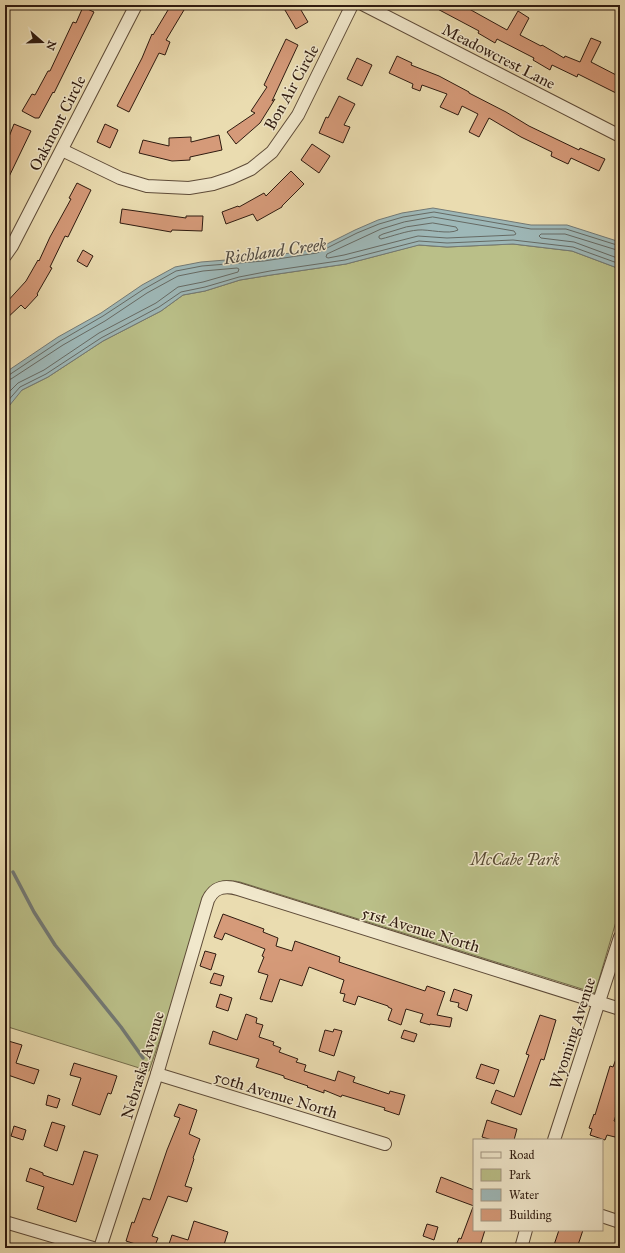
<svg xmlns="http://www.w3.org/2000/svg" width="625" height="1253" viewBox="0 0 625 1253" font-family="'IM FELL Great Primer',serif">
<rect width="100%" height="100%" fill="#eadcb0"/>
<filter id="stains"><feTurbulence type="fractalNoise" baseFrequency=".005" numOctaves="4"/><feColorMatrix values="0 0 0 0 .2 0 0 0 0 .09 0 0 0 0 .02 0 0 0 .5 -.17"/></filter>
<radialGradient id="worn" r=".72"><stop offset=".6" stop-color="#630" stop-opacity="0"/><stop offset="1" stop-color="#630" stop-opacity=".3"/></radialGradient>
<path fill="#babf88" stroke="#746d4c" d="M513,244L572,251L620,269V908L595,993L240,882C226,879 214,880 205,894L174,998L149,1071L5,1026V403L22,390L48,377L103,341L161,311L183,295L205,291L240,280L271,275L346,264L418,245L447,247Z"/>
<polygon fill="#9eb8b8" stroke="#727975" points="433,208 531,225 567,225 620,242 620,269 572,251 513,244 447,247 419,245 346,264 271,275 240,280 205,291 183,295 161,311 103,341 48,377 22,390 5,411 6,372 58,337 101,313 142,285 175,267 201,262 263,257 317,249 355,230 378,220 402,213"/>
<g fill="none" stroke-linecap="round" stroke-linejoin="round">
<g stroke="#666a64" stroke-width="1">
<polygon points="433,217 514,231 516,234 514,235 447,238 418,236 344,255 328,258 326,257 327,254 381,229 404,222"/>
<path d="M433,223L456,227L458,230C449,235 428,229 418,230C406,231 393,236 381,239L379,238V236L383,234L406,227Z"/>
<polyline points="620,251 565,234 541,234 539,236 541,238 574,242 620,259"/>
<polyline points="5,375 9,375 60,341 103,316 144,289 176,271 202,266 264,261 317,253 357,233 379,224 403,217 434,212 531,229 566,229 620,246"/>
<polyline points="5,380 11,379 63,345 105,321 147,293 178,276 203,271 237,268 239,269 238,272 203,282 178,287 156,303 99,333 44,370 18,383 5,396"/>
<polyline points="5,404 20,387 46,374 101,338 159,307 181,292 205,287 239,277 270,271 345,260 419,241 447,243 513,240 573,247 620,264"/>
</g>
<polyline stroke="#727975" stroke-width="3.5" points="13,872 34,912 55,945 121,1027 143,1058"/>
</g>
<g fill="#d59a79" stroke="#2f1b10">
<polygon points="171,5 187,5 166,40 170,42 165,55 159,53 129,112 117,106 142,58 152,34 153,35"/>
<polygon points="282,5 298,5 308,22 296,29"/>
<polygon points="430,5 462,5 507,30 518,11 529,18 520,35 541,46 542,45 564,58 565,56 580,62 591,38 601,42 591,62 620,77 620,95 578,74 577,77 552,65 550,70 533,60 534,58 497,39 495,43 478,33 479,31"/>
<polygon points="83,7 94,12 54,93 53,92 39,118 35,118 22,111 32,94 35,95 48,71 50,71 73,22 76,23"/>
<polygon points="286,39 298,45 272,101 275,99 260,123 236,144 227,132 255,113 251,111 267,87 264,85"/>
<polygon points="397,56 412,63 411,65 439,76 469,92 469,93 506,112 529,126 579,150 580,148 605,159 599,171 571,158 568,164 551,156 552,152 521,137 489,118 479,137 469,132 478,114 462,106 458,115 440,107 447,94 422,85 420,91 412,88 413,84 389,73"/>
<polygon points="357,58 372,65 362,86 347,79"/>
<polygon points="339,96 355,104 344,125 350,127 343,143 319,133 326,117 328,118"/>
<polygon points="14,124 31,131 5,185 5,147"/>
<polygon points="105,124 118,130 110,148 97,142"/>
<polygon points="219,135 222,150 190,157 190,160 172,161 139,153 143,140 169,146 169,138 191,137 191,142"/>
<polygon points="312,144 330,156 319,173 301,160"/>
<polygon points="291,171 304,184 282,206 282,207 257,221 253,214 226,224 222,212 238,206 239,207 264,193 266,196"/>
<polygon points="77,183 91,190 68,237 65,236 50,267 52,268 37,294 38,295 25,309 21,305 5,320 5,304 26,281 38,260 39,261 50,237 71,199 69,198"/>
<polygon points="122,209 186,218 186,216 203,216 202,231 172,230 171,232 120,223"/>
<polygon points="83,250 93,256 87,267 77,261"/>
<polygon points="223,914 264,929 263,932 278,938 276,946 292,951 295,941 340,957 339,962 425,991 427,986 445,992 437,1015 452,1018 450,1027 430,1024 430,1025 420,1022 423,1014 406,1009 401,1025 388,1020 392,1009 388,1007 388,1006 358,996 355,1005 343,1001 345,994 340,993 344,980 309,967 302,986 280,979 272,1002 260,999 268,975 258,972 264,957 262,956 265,949 225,933 222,940 214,937"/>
<polygon points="205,951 216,954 211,970 200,966"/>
<polygon points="214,973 224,976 221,986 210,983"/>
<polygon points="454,989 472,995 467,1011 458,1007 459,1003 450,1001"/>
<polygon points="220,994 232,998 228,1011 216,1007"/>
<polygon points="246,1014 257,1018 256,1023 263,1025 259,1037 274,1042 273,1045 281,1048 279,1052 298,1059 296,1062 306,1065 304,1071 335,1081 338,1071 355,1077 353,1082 389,1094 390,1091 405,1095 399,1115 384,1110 385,1108 342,1095 341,1097 324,1090 324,1093 307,1087 308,1086 284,1078 284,1076 256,1067 259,1059 209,1044 213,1031 237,1040"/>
<polygon points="540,1015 556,1020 544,1060 541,1059 521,1115 491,1103 496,1090 514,1097 529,1055 526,1054"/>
<polygon points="334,1029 342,1031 334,1056 319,1051 325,1030 333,1032"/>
<polygon points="404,1030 417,1034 414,1042 401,1038"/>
<polygon points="5,1040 22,1045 16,1063 39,1070 34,1084 5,1074"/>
<polygon points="619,1051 620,1051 620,1103 614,1121 620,1123 615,1137 607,1135 605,1140 590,1135 592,1129 589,1128 594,1114 595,1115 610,1066 613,1067"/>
<polygon points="74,1063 117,1076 111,1094 108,1093 100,1115 72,1105 81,1078 70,1075"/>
<polygon points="481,1064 499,1070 494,1084 476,1078"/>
<polygon points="48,1095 60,1099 57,1108 46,1105"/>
<polygon points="179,1104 197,1110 189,1134 200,1139 193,1158 194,1159 185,1186 192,1188 187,1202 168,1196 152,1236 158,1238 154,1248 148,1248 126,1241 132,1222 134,1223 143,1198 150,1200 167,1150 180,1118 174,1116"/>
<polygon points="487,1120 517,1129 514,1140 492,1140 482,1137"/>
<polygon points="52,1122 65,1126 57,1151 44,1146"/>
<polygon points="14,1126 26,1130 23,1140 11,1136"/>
<polygon points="84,1151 98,1155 76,1222 37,1209 44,1187 26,1181 30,1168 43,1173 43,1175 73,1185"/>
<polygon points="441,1177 474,1190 474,1206 436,1192"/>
<polygon points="473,1207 474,1208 474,1230 485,1230 480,1246 482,1247 482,1248 455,1248 459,1238 461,1239"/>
<polygon points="194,1221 228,1232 223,1248 181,1248 169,1244 172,1235 188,1240"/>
<polygon points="427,1224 438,1227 434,1240 423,1236"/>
<polygon points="559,1230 583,1230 577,1248 553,1248"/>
</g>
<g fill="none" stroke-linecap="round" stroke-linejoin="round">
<defs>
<g id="street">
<polyline points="364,5 620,136"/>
<polyline points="62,150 120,178 147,186 189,188 213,184 231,178 251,169 272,152 298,115 352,5"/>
<polyline points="5,256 12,246 136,5"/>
<polyline points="157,1074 385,1144"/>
<polyline points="554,1140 620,937"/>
<polyline points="602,1216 620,1222"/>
<polyline points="5,1222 93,1248"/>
<path d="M100,1248L157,1074L208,900C214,887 225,885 238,889L620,1009"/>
<polyline points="521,1248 526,1230"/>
</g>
</defs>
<use href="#street" stroke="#5e4b38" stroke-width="14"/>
<use href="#street" stroke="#f1e8cc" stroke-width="12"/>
</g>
<g text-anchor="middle" stroke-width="3" stroke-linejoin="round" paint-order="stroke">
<g font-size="16" fill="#2f1b10" stroke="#f1e8cc">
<text transform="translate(499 56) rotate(27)" y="6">Meadowcrest Lane</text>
<text transform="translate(291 87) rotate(-61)" y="6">Bon Air Circle</text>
<text transform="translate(57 123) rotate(-63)" y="6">Oakmont Circle</text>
<text transform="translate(421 929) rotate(17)" y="6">51st Avenue North</text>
<text transform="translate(572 1033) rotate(-72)" y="6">Wyoming Avenue</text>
<text transform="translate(142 1065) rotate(-73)" y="6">Nebraska Avenue</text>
<text transform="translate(276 1094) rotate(17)" y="6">50th Avenue North</text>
</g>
<g font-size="16" font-style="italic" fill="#594c34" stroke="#f1e8cc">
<text x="515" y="865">McCabe Park</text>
</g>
<g font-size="17" font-style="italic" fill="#504a42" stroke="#f1e8cc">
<text transform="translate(275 251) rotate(-8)" y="6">Richland Creek</text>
</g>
</g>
<rect width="625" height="1253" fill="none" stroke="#eadcb0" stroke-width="20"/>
<rect x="6" y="6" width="613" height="1241" fill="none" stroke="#2f1b10" stroke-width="2"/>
<rect x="10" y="10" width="605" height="1233" fill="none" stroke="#2f1b10"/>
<rect x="473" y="1139" width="130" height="92" fill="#f1e8cc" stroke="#a39681"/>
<rect x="481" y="1152" width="20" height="6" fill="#f1e8cc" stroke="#a39681"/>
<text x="509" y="1159" font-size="12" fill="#2f1b10">Road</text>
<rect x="481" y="1169" width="20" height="12" fill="#babf88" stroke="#a39681"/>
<text x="509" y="1179" font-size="12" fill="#2f1b10">Park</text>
<rect x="481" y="1189" width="20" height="12" fill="#9eb8b8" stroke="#a39681"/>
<text x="509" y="1199" font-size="12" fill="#2f1b10">Water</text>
<rect x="481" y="1209" width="20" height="12" fill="#d59a79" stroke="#a39681"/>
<text x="509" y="1219" font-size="12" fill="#2f1b10">Building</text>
<g transform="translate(42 42) rotate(110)" stroke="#f1e8cc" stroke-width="3" paint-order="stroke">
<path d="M0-3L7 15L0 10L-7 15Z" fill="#2f1b10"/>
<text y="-6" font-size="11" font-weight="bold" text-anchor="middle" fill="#2f1b10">N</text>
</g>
<rect width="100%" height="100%" filter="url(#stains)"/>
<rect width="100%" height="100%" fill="url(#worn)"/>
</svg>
